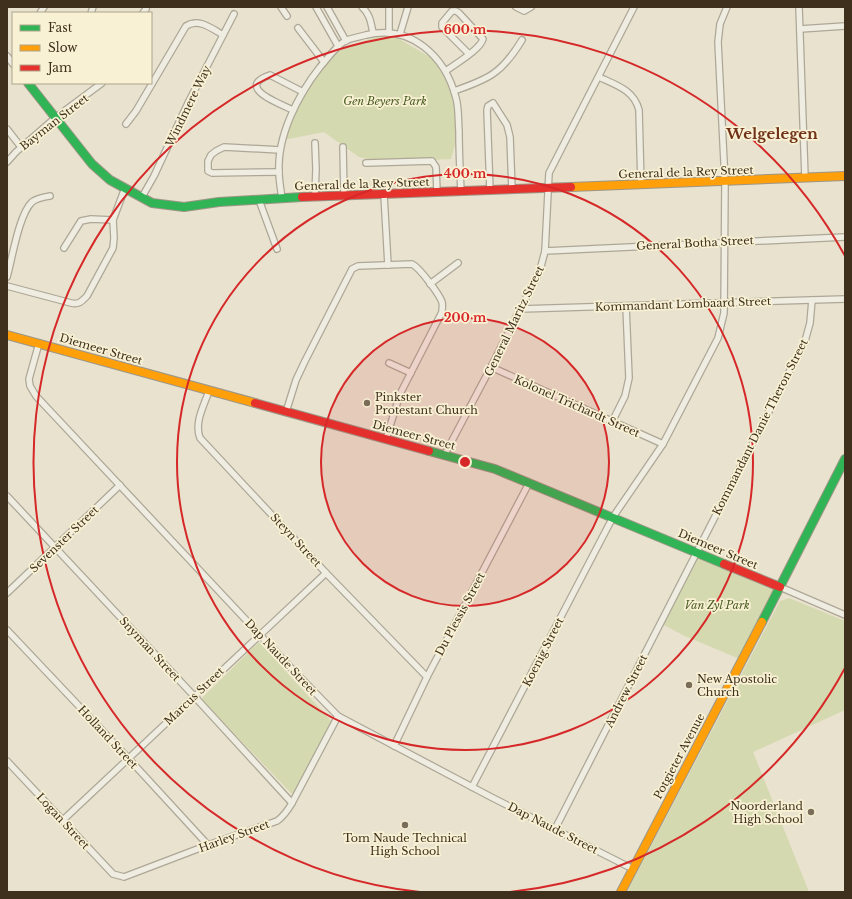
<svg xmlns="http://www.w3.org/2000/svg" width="852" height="899" viewBox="0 0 852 899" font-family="'Libre Baskerville',serif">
<rect width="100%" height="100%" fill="#e8e2ce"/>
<g fill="#d5d9af">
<polygon points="389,33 440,63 456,98 459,130 451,159 381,162 359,157 324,132 283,140 308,84 333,51"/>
<polygon points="697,552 780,587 742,660 685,636 660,623"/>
<polygon points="789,598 845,621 845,710 753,752 809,892 627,892 780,601"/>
<polygon points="259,642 332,722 293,795 201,699"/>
</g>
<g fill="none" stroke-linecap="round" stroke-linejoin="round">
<defs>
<g id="street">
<polyline points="281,7 287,16"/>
<polyline points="316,7 338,46"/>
<polyline points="327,7 346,41"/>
<path d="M362,7C370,14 371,23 373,33"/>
<polyline points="516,7 524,11 531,7"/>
<polyline points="799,7 805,178"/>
<polyline points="40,13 44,7"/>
<polyline points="91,13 93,7"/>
<polyline points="143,13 146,9"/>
<polyline points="298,28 324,62"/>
<polyline points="800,29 845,26"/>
<polyline points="389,33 389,7"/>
<polyline points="400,34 408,7"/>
<polyline points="7,56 13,64"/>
<path d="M446,71C455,64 480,50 483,39L459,13L456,11H452L442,23V27L469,54"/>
<path d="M599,77C616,85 634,90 639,110L641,185"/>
<path d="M454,91C489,79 502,73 522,40"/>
<path d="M293,110C280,104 234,87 270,75L303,92"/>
<path d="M126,124L136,111L186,26C199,18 211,28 223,35"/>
<polyline points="7,129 21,147"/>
<polyline points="343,147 344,196"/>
<polyline points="7,162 16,152 55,118 102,83"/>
<polyline points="366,163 432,161 436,167 437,192"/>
<polyline points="279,172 212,173 208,171 208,161 211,155 216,151 224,147 280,150"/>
<polyline points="490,191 487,110 488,106 493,103 507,125 510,137 512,190"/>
<polyline points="384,195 388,265"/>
<polyline points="315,196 316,169 315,143"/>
<polyline points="142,197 154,176 189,101 234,14"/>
<path d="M282,199C281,190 279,181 279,172C277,136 298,95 320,67C328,58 335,47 345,41C351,38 359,37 366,35C411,24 445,56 456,98C459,109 458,120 459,131C459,151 460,172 461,192"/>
<polyline points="259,200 277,249"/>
<polyline points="64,248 81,221 91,219 113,220"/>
<polyline points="545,251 845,237"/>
<path d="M7,277C12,259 19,214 32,202C37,198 44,197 50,196"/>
<polyline points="430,284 458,263"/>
<path d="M7,286L71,303C79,305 82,301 87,296L113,248L114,238L113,220L125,188"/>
<polyline points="520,309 845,299"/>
<polyline points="39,343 29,379 30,386 36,396 292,669 338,716 491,797 633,869"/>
<polyline points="389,363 411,373"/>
<polyline points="491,367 663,444"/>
<path d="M209,391C204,405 194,423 200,438L326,573L427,677"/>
<path d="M286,412L296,380L305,361L352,269L358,266L412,264C420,268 439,294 442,302C443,305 442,308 442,312L400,394L386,439"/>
<polyline points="612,422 625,396 629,378 626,306"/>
<polyline points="445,454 491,367 540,270 545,251 549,173 634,7"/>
<polyline points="7,496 194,696 292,803"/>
<polyline points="780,587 845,615"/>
<polyline points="7,593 120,485"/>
<polyline points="7,630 129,759 208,845"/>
<polyline points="394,746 427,677 529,483"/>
<path d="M7,761L113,874L124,877L208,845L277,821C284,816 288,810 292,803L338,716"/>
<polyline points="472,787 613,517 663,444 718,338 724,313 725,182 718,42 720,24 727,7"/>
<polyline points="63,820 326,573"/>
<polyline points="555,829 805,341 810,323 812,300"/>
</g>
<g id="fast">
<polyline points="28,83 92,164 110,180 152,203 184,207 219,202 302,197"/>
<polyline points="429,451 495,469 724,564"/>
<polyline points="762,622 845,459"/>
</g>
<g id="slow">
<polyline points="571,187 845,176"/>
<polyline points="7,335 255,403"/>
<polyline points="621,892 762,622"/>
</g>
<g id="jam">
<polyline points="302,197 571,187"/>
<polyline points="255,403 429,451"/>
<polyline points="724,564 780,587"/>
</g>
</defs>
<use href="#street" stroke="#ada797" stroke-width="8"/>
<use href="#fast" stroke="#9d9687" stroke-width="10"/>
<use href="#slow" stroke="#9d9687" stroke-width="10"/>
<use href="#jam" stroke="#9d9687" stroke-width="10"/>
<use href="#street" stroke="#efece1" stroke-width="5.5"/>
<use href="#fast" stroke="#30b455" stroke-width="8"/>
<use href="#slow" stroke="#ff9f0a" stroke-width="8"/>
<use href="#jam" stroke="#e5322d" stroke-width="8"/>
</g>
<circle cx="465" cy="462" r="144" fill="#d62828" fill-opacity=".12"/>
<g fill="none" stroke="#d62828" stroke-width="2">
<circle cx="465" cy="462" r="144"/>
<circle cx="465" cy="462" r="288"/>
<path d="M845 668A432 432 0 0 1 510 892M420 892A432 432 0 1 1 845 256"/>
</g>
<g fill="#7a6e5b" stroke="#f9f1d4" stroke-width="1.5">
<circle cx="367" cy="403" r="4"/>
<circle cx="689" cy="685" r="4"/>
<circle cx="811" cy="812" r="4"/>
<circle cx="405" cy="825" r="4"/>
</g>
<g text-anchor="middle" stroke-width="3.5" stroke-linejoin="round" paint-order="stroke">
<g font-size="11" font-style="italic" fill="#495c22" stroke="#f9f1d4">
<text x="385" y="105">Gen Beyers Park</text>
<text x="717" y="609">Van Zyl Park</text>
</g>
<g font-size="11" fill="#3e301d" stroke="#f9f1d4">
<text transform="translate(188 106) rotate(-64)" y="4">Windmere Way</text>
<text transform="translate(54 122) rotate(-38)" y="4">Bayman Street</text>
<text transform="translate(686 172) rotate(-2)" y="4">General de la Rey Street</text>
<text transform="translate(362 184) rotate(-2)" y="4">General de la Rey Street</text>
<text transform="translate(695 243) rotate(-3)" y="4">General Botha Street</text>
<text transform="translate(683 304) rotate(-2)" y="4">Kommandant Lombaard Street</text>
<text transform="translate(514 321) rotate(-64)" y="4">General Maritz Street</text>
<text transform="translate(101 349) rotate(16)" y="4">Diemeer Street</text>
<text transform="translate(577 406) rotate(24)" y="4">Kolonel Trichardt Street</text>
<text transform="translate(760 427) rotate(-63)" y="4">Kommandant Danie Theron Street</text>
<text transform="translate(414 435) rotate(15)" y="4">Diemeer Street</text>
<text transform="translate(64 539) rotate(-44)" y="4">Sevenster Street</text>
<text transform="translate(296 540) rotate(47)" y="4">Steyn Street</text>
<text transform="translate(718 549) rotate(23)" y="4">Diemeer Street</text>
<text transform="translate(460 614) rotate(-62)" y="4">Du Plessis Street</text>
<text transform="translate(150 649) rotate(47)" y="4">Snyman Street</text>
<text transform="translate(543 652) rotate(-63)" y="4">Koenig Street</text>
<text transform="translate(281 657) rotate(47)" y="4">Dap Naude Street</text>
<text transform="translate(626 691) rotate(-63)" y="4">Andrew Street</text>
<text transform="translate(194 696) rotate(-44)" y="4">Marcus Street</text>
<text transform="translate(108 737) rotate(47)" y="4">Holland Street</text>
<text transform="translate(679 756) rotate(-62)" y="4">Potgieter Avenue</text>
<text transform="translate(63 821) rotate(47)" y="4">Logan Street</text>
<text transform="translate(553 828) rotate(27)" y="4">Dap Naude Street</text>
<text transform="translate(234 836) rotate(-20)" y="4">Harley Street</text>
</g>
<g font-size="11" fill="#3e301d" stroke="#f9f1d4" text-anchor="start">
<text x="375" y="401">Pinkster<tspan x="375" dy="13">Protestant Church</tspan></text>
<text x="697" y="683">New Apostolic<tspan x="697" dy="13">Church</tspan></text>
<text x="803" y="810" text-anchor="end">Noorderland<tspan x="803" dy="13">High School</tspan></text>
<text x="405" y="842" text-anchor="middle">Tom Naude Technical<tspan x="405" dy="13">High School</tspan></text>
</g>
<g font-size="15" font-weight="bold" fill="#6f3118" stroke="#f9f1d4">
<text x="772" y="139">Welgelegen</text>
</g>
</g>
<circle cx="465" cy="462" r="6" fill="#d62828" stroke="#f9f1d4" stroke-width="2"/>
<g font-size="12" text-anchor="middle" font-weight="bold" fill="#d62828" stroke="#f9f1d4" stroke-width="3.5" stroke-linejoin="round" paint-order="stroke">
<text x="465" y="34">600 m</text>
<text x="465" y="178">400 m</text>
<text x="465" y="322">200 m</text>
</g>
<rect width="852" height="899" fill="none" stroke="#3e301d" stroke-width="16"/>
<rect x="12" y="12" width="140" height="72" fill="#f9f1d4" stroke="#aea48b"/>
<rect x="20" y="25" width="20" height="6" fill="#30b455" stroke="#aea48b"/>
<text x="48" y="32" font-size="12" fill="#3e301d">Fast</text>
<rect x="20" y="45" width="20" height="6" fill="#ff9f0a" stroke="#aea48b"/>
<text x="48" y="52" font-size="12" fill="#3e301d">Slow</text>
<rect x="20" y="65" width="20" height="6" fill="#e5322d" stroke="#aea48b"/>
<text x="48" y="72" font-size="12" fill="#3e301d">Jam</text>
</svg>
